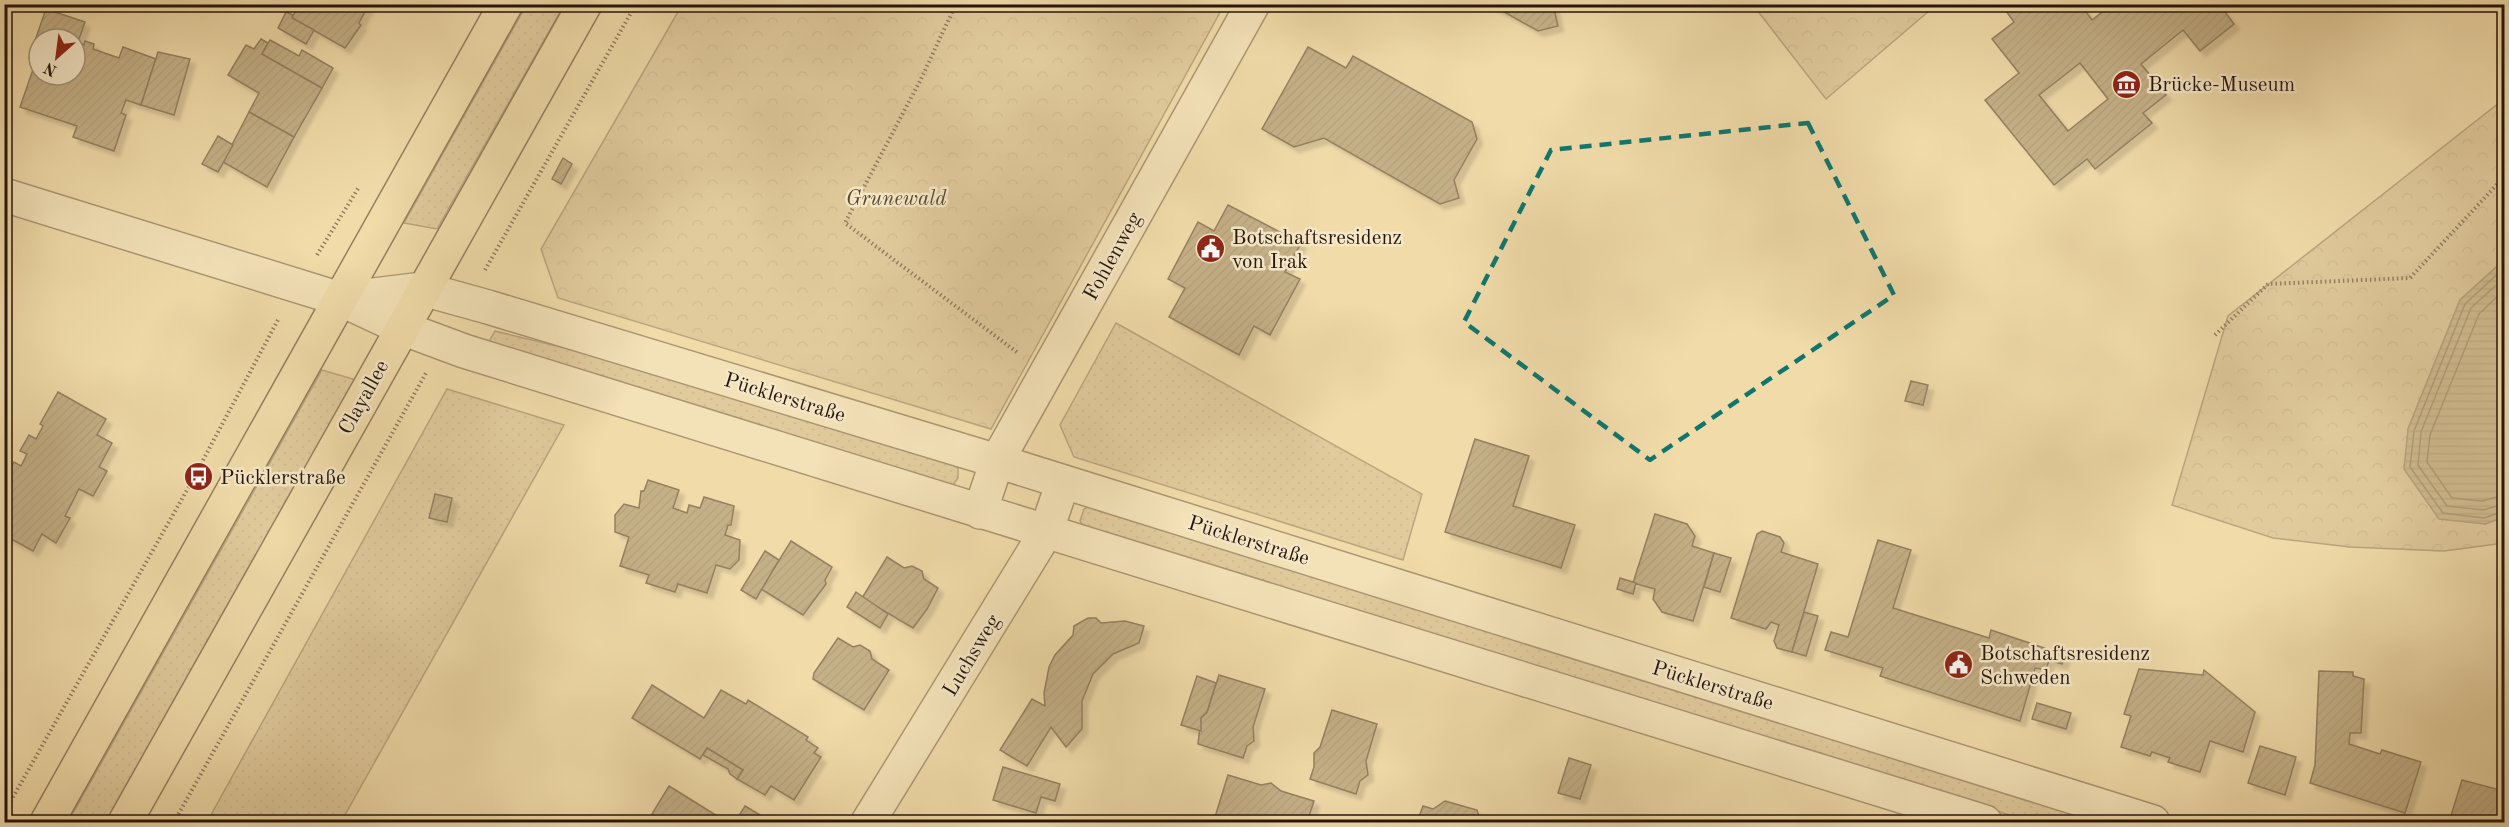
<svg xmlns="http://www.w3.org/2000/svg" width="2509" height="827" viewBox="0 0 2509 827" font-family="'Old Standard TT',serif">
<defs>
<pattern id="grass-dots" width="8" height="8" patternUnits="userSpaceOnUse" patternTransform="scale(1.5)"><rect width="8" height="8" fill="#ceb98e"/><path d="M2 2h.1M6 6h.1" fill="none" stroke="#b19e79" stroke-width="1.8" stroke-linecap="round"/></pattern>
<pattern id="forest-crowns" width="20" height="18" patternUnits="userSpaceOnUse" patternTransform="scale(1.5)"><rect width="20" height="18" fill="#ceb98e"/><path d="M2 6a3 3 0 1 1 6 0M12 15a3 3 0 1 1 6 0" fill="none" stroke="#b19e79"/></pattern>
<pattern id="water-rules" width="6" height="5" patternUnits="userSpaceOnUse" patternTransform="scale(1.5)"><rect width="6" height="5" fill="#ab9773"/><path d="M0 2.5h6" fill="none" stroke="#8b7a5d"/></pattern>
<pattern id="building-hatch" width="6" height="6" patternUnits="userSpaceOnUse" patternTransform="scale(1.5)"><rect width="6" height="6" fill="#8f7b5d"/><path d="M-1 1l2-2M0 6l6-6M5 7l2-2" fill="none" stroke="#75644b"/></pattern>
<filter id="shadow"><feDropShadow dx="5.5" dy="5.5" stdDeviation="1.5" flood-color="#0004"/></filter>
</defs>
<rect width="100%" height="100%" fill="#f0dba9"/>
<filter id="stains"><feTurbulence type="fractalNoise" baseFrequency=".00333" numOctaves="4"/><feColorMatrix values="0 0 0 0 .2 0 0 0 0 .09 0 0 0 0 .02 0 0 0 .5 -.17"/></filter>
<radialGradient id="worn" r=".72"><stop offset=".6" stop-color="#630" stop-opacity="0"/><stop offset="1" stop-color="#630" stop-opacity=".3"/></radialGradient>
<g fill="url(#grass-dots)" stroke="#7a664c" stroke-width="1.5">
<polygon points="527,4 564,5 437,229 404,223"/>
<polygon points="1116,323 1422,494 1403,560 1074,457 1060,425"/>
<polygon points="495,331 627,363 953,465 958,468 958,478 953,485 488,343"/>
<polygon points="322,370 356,380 107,822 68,822"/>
<polygon points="447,389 564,425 341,822 207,822"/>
<polygon points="1088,507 1090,508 2104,822 2032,822 1085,529 1080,521 1084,509"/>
</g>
<g fill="url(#forest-crowns)" stroke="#7a664c" stroke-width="1.5">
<polygon points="682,5 682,4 1224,5 991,429 558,298 541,249"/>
<polygon points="1753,5 1936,5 1826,99"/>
<polygon points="2504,99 2504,260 2460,300 2408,429 2485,524 2504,517 2504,543 2444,551 2350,547 2273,538 2172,505 2228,316"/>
</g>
<polygon fill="url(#water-rules)" stroke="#766349" stroke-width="1.5" points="2504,260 2504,517 2485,524 2439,519 2404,469 2408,429 2460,300"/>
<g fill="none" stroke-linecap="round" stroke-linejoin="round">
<g stroke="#68563f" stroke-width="1.5">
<polyline points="2504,268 2465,304 2414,431 2410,467 2443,513 2484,518 2504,511"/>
<polyline points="2504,278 2471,308 2421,432 2418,465 2447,506 2483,510 2504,504"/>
<polyline points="2504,290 2479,314 2430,435 2427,462 2452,498 2482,501 2504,495"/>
</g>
</g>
<g fill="url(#building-hatch)" stroke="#26140b" stroke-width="1.5" fill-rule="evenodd" filter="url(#shadow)">
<polygon points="299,4 369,4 359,23 361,25 345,48 292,18"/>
<polygon points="1490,4 1553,4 1558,26 1538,31"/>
<path d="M2014,4H2080L2092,20L2112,4H2219L2234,24L2200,51L2183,30L2141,64L2166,95L2143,113L2152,123L2095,169L2087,159L2054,185L1985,100L2019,73L1992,39L2014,22L2006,11ZM2080,63L2108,99L2068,131L2039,95Z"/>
<path d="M46,9L85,22L78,42L84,45L85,41L94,44L93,49L119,58L123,47L156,59L141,105L126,100L121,113L126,115L114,151L73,137L77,126L20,107L36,61L29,58ZM39,39H75V75H39Z"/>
<polygon points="286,12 293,15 292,18 314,30 306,44 278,28"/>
<polygon points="261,39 268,43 262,54 322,88 294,137 249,112 259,93 228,75 246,45 254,49"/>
<polygon points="270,40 299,56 302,50 333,68 322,88 262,54"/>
<polygon points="1308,47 1346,68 1353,56 1472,122 1477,139 1454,180 1459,198 1440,204 1324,138 1294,147 1262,129"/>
<polygon points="158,52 190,59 174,115 141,105"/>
<polygon points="249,112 294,137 267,187 223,162"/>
<polygon points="218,136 233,145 218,172 202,164"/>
<polygon points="563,158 572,164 561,184 552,179"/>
<polygon points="1228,205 1301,243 1285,272 1300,279 1270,335 1254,326 1239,355 1169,317 1185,288 1168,279 1198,222 1214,231"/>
<polygon points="1911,381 1928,385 1923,405 1905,401"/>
<polygon points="58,392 106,419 97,435 112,443 99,467 107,471 93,496 79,489 65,516 70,518 56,543 42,534 33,551 4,535 4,494 12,481 6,477 14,462 21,466 27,454 20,451 29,435 36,439 43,426 40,424"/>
<polygon points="1475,439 1529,456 1513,506 1575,525 1561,568 1445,532"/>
<polygon points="648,480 679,490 673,508 687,513 689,505 700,508 704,497 734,506 731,525 728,525 725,535 740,540 739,560 730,569 716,565 707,593 678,584 675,592 646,583 649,575 620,566 629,537 615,532 615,515 624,504 639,508 641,491 644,491"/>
<polygon points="435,494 452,498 447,522 429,518"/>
<polygon points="1655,514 1687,524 1695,536 1692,546 1714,553 1693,621 1662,612 1653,599 1655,589 1633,583"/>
<polygon points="1762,531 1780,537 1784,543 1781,552 1818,564 1792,652 1777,648 1774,641 1779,625 1771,622 1766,629 1731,618 1757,534"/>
<polygon points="1878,540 1911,550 1893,608 1989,638 1991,630 2065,655 2062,664 2049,660 2046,670 2035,668 2020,721 1880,676 1883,668 1825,650 1831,632 1848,637"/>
<polygon points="791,541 832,567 825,580 826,584 803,615 761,589"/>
<polygon points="765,551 779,560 756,599 741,590"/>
<polygon points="1714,553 1731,558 1720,592 1704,587"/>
<polygon points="887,557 904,568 912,566 922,571 924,579 938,588 927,609 913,628 862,598"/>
<polygon points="1620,578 1636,583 1633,594 1617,589"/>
<polygon points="856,592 888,614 880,628 847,607"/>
<polygon points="1804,612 1818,616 1806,656 1792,652"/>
<polygon points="1088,618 1096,618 1101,623 1125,621 1144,626 1139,643 1113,654 1093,674 1082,701 1082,729 1066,747 1051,727 1027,766 1000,750 1032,699 1045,706 1044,693 1049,667 1055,655 1073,635 1074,626"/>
<polygon points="838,638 853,647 860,645 870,651 872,659 889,670 864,710 813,679 814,673"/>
<polygon points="2139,669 2203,675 2204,670 2255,712 2243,752 2210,741 2200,772 2168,762 2170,758 2152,752 2150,756 2121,747 2131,716 2124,714"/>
<polygon points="2319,671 2353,672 2353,676 2364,679 2361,733 2350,733 2349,744 2380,754 2382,750 2421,762 2405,813 2310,783 2315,765"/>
<polygon points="1219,675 1265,689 1253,727 1254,741 1247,746 1243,758 1198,744 1201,718 1207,712"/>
<polygon points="1197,676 1216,683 1207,712 1201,718 1201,731 1181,725"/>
<polygon points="652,685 704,718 721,690 746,704 748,700 808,737 806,740 818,748 814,753 821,757 794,800 771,786 765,795 737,779 743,770 707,748 700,759 632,718"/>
<polygon points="2037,703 2071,713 2066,729 2032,719"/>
<polygon points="1332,710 1377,724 1366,761 1368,775 1360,781 1356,794 1310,779 1314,767 1314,753 1320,747"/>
<polygon points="2260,746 2296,757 2285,795 2248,783"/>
<polygon points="707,748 743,770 737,779 730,774 728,769 703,755"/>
<polygon points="1569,758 1591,765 1580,799 1558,793"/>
<polygon points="1003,767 1060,784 1055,801 1041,797 1036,813 993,800"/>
<polygon points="1228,775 1261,785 1271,783 1281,791 1314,801 1307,822 1214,820"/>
<polygon points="2462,780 2504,791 2504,822 2449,822"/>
<polygon points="669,786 727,822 647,822"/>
<polygon points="1445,801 1477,810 1481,822 1417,822 1423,806 1433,809"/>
<polygon points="745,806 772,822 735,822"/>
</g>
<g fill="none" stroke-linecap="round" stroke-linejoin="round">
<defs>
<g id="minor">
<polyline points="4,195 340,299 402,328 464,351 1985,822"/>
<polyline points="340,299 423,289 488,307 997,461 2153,822"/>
<polyline points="980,512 997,461 1253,4"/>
<polyline points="868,822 1046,532 1063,482"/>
</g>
<g id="major">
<polyline points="47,822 506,4"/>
<polyline points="125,822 585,4"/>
</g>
</defs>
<use href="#minor" stroke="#584632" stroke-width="36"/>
<use href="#major" stroke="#26140b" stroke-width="36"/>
<g stroke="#26140b" stroke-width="4" stroke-dasharray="1.5 3" stroke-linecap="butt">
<polyline points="956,4 921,79 845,223 1018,353"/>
<polyline points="2104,4 2105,10"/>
<polyline points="317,255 359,187"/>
<polyline points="485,270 636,4"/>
<polyline points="2215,335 2268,284 2410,278 2504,177"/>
<polyline points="4,813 187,490 279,318"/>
<polyline points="174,822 426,373"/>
</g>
<use href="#minor" stroke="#f5e8c7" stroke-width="33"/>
<use href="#major" stroke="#f0dba9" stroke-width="33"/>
</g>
<path d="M0 0H2509V827H0ZM1808,123L1894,295L1650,460L1464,322L1551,150Z" fill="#f0dba9" fill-opacity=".55" fill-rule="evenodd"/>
<path fill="none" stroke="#0f766e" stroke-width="4.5" stroke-dasharray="12 8" stroke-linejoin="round" d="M1808,123L1894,295L1650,460L1464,322L1551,150Z"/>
<defs>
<symbol id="museum-disc" viewBox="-11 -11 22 22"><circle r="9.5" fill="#8f2418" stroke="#f5e8c7"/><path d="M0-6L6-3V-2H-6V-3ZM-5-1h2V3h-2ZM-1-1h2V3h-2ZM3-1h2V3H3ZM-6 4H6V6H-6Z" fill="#fff"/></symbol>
<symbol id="civic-disc" viewBox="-11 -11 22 22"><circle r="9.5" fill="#8f2418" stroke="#f5e8c7"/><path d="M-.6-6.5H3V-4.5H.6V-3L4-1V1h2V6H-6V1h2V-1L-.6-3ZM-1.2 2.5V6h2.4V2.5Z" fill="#fff"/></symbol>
<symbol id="bus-disc" viewBox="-11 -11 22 22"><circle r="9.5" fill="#8f2418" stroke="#f5e8c7"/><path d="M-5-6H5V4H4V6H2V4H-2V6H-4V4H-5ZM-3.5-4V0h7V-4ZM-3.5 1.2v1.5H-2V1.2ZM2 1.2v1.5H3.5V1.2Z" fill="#fff"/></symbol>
</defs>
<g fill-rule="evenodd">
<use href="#museum-disc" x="2110" y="68" width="33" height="33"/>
<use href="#civic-disc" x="1194" y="232" width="33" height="33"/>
<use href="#bus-disc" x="182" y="460" width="33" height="33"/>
<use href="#civic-disc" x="1942" y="648" width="33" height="33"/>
</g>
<g text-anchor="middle" stroke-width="5" stroke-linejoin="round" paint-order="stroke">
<g font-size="21" fill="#26140b" stroke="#f5e8c7" text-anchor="start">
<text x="2148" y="91">Brücke-Museum</text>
<text x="1232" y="244">Botschaftsresidenz<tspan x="1232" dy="24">von Irak</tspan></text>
<text x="220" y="484">Pücklerstraße</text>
<text x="1980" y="660">Botschaftsresidenz<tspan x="1980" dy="24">Schweden</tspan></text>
</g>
<g font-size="21" font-style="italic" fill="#584632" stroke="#f5e8c7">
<text x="896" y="205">Grunewald</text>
</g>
<g font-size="21" fill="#26140b" stroke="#f5e8c7">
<text transform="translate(1112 256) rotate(-61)" y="7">Fohlenweg</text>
<text transform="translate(363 397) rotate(-61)" y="7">Clayallee</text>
<text transform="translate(785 397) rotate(17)" y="7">Pücklerstraße</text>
<text transform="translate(1249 540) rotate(17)" y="7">Pücklerstraße</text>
<text transform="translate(971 655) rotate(-59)" y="7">Luchsweg</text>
<text transform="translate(1713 685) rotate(17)" y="7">Pücklerstraße</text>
</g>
</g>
<rect width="2509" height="827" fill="none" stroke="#f0dba9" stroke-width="24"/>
<rect x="6" y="6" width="2497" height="815" fill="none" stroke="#26140b" stroke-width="3"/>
<rect x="12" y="12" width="2485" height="803" fill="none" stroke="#26140b" stroke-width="1.5"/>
<g transform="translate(57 57) rotate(208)"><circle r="28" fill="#f5e8c7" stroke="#a2937c" stroke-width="1.5"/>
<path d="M0-4.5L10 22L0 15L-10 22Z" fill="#8f2418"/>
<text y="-9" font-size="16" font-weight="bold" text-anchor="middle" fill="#26140b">N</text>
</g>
<rect width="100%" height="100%" filter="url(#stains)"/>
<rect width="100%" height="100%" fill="url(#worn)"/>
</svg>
